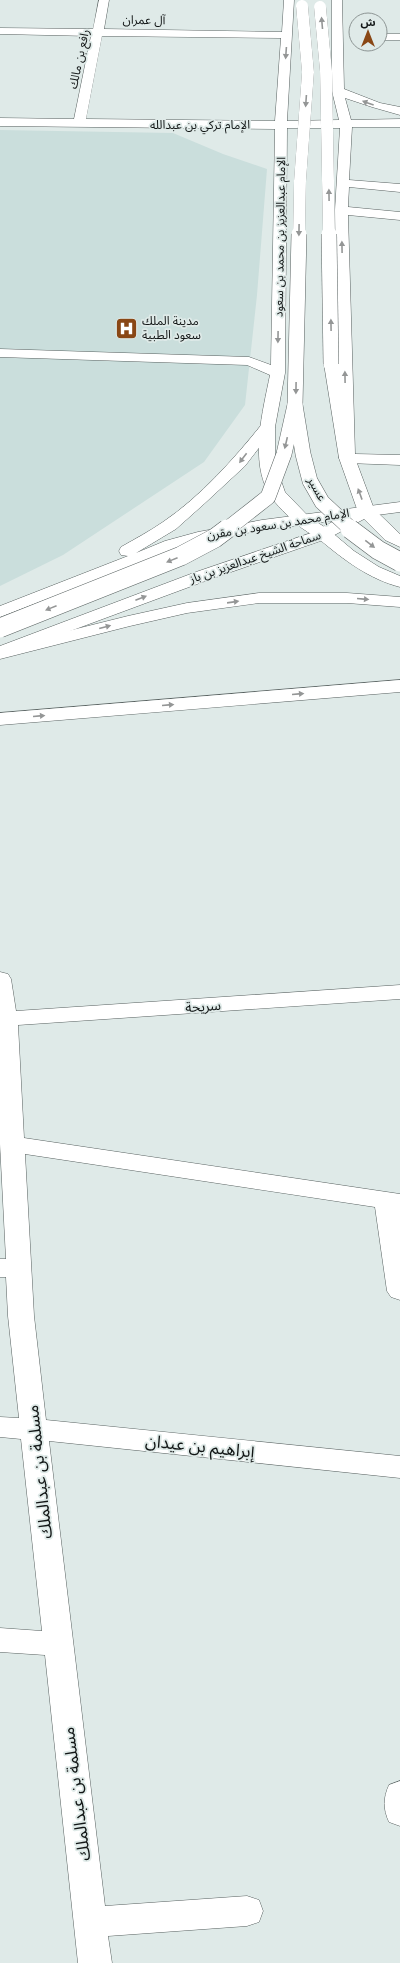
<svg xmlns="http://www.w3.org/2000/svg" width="400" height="1963" viewBox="0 0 400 1963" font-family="Raleway,'Noto Sans Arabic',sans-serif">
<rect width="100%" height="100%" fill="#dfeae8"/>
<polygon fill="#cadedc" points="0,130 173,133 223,154 267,169 257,295 245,405 204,462 63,555 0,586"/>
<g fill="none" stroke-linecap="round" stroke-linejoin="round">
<defs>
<g id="minor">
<path d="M99,0H109L104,29L282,32L284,0H294L287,121L339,120L332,91V0H342L344,89L380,103L400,107V115L372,107L345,98L351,120L400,119V127H352L349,180L400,184V192L349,187L348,207L400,212V220L348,215L355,454L400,455V465L347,463L341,461L339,458L335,210L340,128H287L285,373L275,427V454L278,472L285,492L309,517L329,530L354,551L379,567L400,576V587C369,579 344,560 319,539C312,534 303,530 297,524C288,516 276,505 270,495C249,462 263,410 270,375L247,365L0,357V349L249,357L271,365L275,129L0,126V118L74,119L91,36L0,34V28L93,29ZM102,36L281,38L275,121L86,119Z"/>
<rect x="380" y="34" width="20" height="6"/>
<polygon points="400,680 400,692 0,725 0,713"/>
<polygon points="0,972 8,974 11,979 16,1011 400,985 400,999 18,1025 24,1138 400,1194 400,1300 391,1297 387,1291 375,1207 25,1154 34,1316 46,1420 400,1456 400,1478 49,1441 105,1906 247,1896 259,1900 263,1911 259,1922 247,1926 108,1936 112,1963 78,1963 45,1655 0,1652 0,1628 42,1631 21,1439 0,1437 0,1417 19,1418 8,1316 6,1277 0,1277 0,1259 6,1259 0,1144"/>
<path d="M400,1781V1826L389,1822C383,1809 383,1798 389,1785Z"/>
</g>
<g id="tertiary">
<path d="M267,422L272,424L275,427L245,466L204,504L176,529L136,553L165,541L198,532L262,520L400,502V512L262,530L201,542L177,549L0,617V606L128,556L121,555L119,551L121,547C135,539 150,531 163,522C200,497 234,459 262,424Z"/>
<polygon points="323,529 329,530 331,534 329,538 208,580 0,657 0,646 196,572"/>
</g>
<g id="primary">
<polygon points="331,360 336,361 338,364 355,458 374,509 400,534 400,547 385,540 364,519 329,538 323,539 317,538 315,534 317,530 357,509 339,458 324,364 326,361"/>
<polygon points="259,593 347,593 400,597 400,607 347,603 259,603 187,613 130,626 0,659 0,648 128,616 187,603"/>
</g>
</defs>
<use href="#minor" stroke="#586160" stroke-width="1"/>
<use href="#tertiary" stroke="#586160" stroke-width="1"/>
<use href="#primary" stroke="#586160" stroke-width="1"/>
<use href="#minor" fill="#fff" fill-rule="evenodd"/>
<use href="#tertiary" fill="#fff" fill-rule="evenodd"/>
<use href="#primary" fill="#fff" fill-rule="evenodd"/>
<defs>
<polyline id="tertiary-bridge-far1" points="226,530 268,497 284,454 295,405"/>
<polyline id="tertiary-bridge" points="0,628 181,556 215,538 227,529"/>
<g id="primary-bridge-far2">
<polyline points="320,7 326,71 329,235"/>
<polyline points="299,235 300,181 308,72 302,6"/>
</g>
<g id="primary-bridge-far1">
<polyline points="299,234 295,405 303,454 310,481 322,502 352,530"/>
<polyline points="329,234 331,364"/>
</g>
<polyline id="primary-bridge" points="350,529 378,550 400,562"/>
</defs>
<use href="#tertiary-bridge-far1" stroke="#586160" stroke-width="16" stroke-linecap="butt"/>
<use href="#tertiary-bridge" stroke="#586160" stroke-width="20" stroke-linecap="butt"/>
<use href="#primary-bridge-far2" stroke="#586160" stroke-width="12" stroke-linecap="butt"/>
<use href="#primary-bridge-far1" stroke="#586160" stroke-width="16" stroke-linecap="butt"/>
<use href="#primary-bridge" stroke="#586160" stroke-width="20" stroke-linecap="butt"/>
<use href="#tertiary-bridge-far1" stroke="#fff" stroke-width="15"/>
<use href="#tertiary-bridge" stroke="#fff" stroke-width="19"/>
<use href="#primary-bridge-far2" stroke="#fff" stroke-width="12"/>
<use href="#primary-bridge-far1" stroke="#fff" stroke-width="15"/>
<use href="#primary-bridge" stroke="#fff" stroke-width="19"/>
</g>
<defs><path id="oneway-solid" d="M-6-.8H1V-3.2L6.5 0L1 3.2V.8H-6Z"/></defs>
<g fill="#949696">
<use href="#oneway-solid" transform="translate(322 23) rotate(-95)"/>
<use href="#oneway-solid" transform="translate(286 53) rotate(94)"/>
<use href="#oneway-solid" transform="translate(306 101) rotate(94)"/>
<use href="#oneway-solid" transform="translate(368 103) rotate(-160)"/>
<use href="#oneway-solid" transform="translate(329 195) rotate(-91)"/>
<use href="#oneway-solid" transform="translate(299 230) rotate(91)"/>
<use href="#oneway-solid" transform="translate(342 247) rotate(-91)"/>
<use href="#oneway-solid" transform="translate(331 325) rotate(-91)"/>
<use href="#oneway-solid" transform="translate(278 337) rotate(91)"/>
<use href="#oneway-solid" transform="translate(345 377) rotate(-91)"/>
<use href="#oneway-solid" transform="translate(296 388) rotate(91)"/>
<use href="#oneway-solid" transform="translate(286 443) rotate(103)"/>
<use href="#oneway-solid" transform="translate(243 458) rotate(127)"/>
<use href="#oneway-solid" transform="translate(360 494) rotate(-110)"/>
<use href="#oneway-solid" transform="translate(370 544) rotate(38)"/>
<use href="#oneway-solid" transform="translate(172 560) rotate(158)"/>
<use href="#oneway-solid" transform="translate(141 598) rotate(-21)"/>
<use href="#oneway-solid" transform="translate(363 599) rotate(5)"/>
<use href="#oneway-solid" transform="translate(233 602) rotate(-8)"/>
<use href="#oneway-solid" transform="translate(51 608) rotate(158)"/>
<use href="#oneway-solid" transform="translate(105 627) rotate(-15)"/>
<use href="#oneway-solid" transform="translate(298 694) rotate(-5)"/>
<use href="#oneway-solid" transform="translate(168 705) rotate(-5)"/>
<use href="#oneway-solid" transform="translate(39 716) rotate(-5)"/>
</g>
<defs>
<symbol id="hospital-square" viewBox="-11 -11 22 22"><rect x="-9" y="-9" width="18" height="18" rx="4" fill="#894715" stroke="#dfeae8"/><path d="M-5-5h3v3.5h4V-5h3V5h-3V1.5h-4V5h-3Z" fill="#fff"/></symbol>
</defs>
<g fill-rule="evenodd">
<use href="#hospital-square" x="114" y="316" width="25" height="25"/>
</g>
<g text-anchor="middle" stroke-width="3.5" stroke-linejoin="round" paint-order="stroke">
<g font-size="12" fill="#121616" stroke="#dfeae8">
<text transform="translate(144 20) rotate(1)" y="4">آل عمران</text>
<text transform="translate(79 59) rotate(-78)" y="4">رافع بن مالك</text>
<text x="200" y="129">الإمام تركي بن عبدالله</text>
<text transform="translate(280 237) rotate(-89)" y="4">الإمام عبدالعزيز بن محمد بن سعود</text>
<text transform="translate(317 489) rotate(61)" y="4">عسير</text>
<text transform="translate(278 524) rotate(-9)" y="4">الإمام محمد بن سعود بن مقرن</text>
<text transform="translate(255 557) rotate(-19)" y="4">سماحة الشيخ عبدالعزيز بن باز</text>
</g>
<g font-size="12" fill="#121616" stroke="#dfeae8" text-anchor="start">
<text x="142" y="325">مدينة الملك<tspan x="142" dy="14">سعود الطبية</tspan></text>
</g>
<g font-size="14" fill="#121616" stroke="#dfeae8">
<text transform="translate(203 1006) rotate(-4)" y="5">سريحة</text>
</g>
<g font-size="17" fill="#121616" stroke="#dfeae8">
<text transform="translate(200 1446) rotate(6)" y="6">إبراهيم بن عيدان</text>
<text transform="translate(39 1472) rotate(-96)" y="6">مسلمة بن عبدالملك</text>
<text transform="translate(76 1794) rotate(-97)" y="6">مسلمة بن عبدالملك</text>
</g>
</g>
<g transform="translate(368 32)"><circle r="19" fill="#dfeae8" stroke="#8d9594"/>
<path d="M0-3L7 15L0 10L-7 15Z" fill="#894715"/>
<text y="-6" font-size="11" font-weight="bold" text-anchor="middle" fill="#121616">ش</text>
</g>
</svg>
